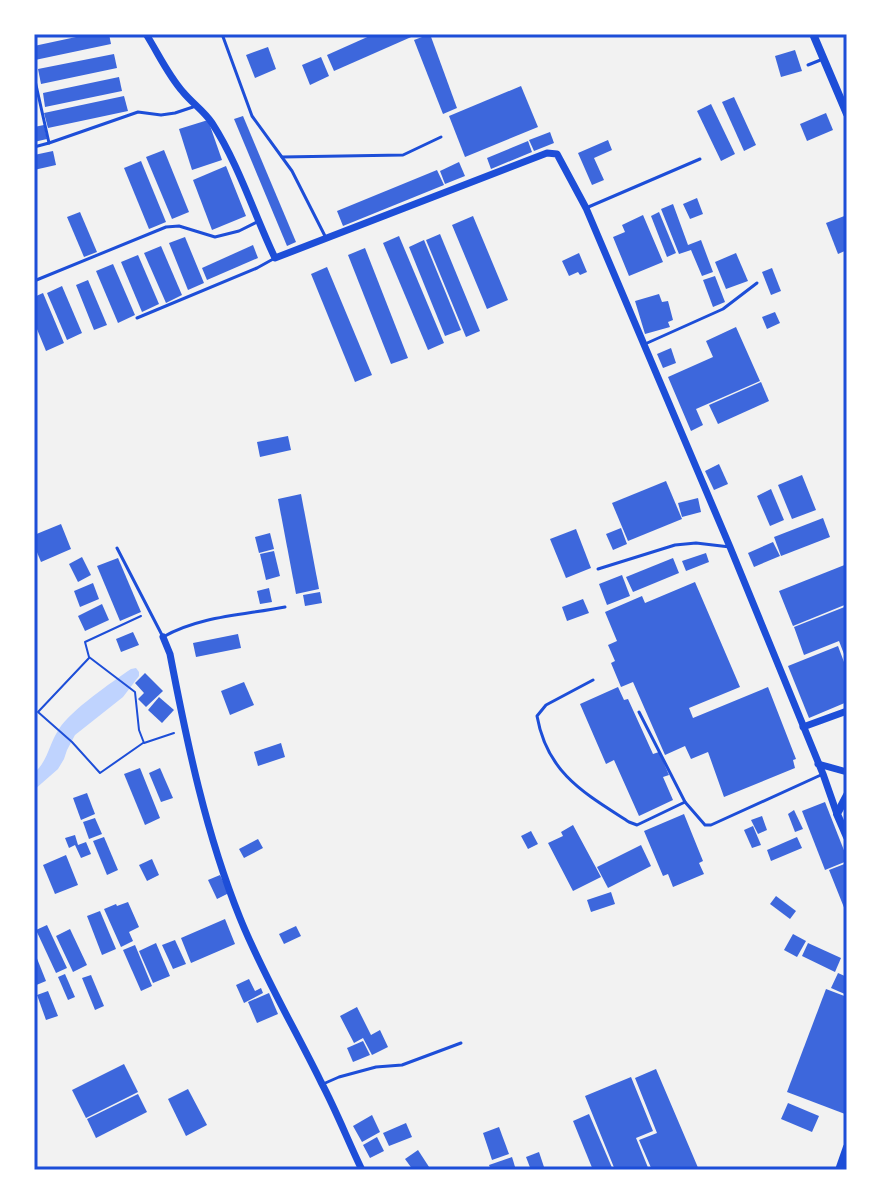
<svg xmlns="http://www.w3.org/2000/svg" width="881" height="1204" viewBox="0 0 881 1204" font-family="Poppins,sans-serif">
<rect width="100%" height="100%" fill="#f2f2f2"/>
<path fill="#bfd3fe" d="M136,668L139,672V676L123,697L75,735L67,750L64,759L58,769L34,790V773C48,761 49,744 59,729C71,710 112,682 131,669Z"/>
<g fill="#3d67dc">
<polygon points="90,34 109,34 111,44 35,60 34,46"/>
<polygon points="374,34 418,34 334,71 327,55"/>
<polygon points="430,34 457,108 443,114 414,40"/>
<polygon points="268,47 276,69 255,78 246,55"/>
<polygon points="795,50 802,71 781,77 775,56"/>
<polygon points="114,54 117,68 41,84 38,69"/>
<polygon points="321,57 329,76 310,85 302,65"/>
<polygon points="119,77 122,91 45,107 43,93"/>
<polygon points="521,86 538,127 465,157 449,116"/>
<polygon points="124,96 128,111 48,128 44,113"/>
<polygon points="734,97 756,145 744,151 722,102"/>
<polygon points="711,104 735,154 721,161 697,111"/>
<polygon points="826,113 833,130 807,141 800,124"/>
<polygon points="243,116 296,242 287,246 234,119"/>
<polygon points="208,120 222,160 192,170 179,129"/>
<polygon points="44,125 47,139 34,142 34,127"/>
<polygon points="550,132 554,143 534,151 529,140"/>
<polygon points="608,140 612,150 594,158 604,180 592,185 578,153"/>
<polygon points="528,141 532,152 491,169 487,158"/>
<polygon points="164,150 189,212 172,219 146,157"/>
<polygon points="53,151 56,165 34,170 34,155"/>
<polygon points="141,161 166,222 149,229 124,168"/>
<polygon points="459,162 465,176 445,184 440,171"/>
<polygon points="226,166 246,216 212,230 193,180"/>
<polygon points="437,170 444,185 343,226 337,211"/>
<polygon points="697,198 703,214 690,219 683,204"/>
<polygon points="673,204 688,245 701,240 713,272 702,276 691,250 679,254 661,209"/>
<polygon points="80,212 97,252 84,257 67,217"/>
<polygon points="659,212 676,253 667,257 651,216"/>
<polygon points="643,215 663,262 629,276 613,237 625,232 622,225"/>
<polygon points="847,215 847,250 838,254 826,223"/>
<polygon points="473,216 508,300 487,309 452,225"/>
<polygon points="440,234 480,331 466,337 426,240"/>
<polygon points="399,236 444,343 428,350 383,243"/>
<polygon points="185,237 204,283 188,290 169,243"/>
<polygon points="424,240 461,330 445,336 409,247"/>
<polygon points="253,245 258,258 207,280 202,268"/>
<polygon points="161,246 182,295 166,303 144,253"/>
<polygon points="365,248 408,358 391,364 348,255"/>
<polygon points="579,253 587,272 580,275 578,272 569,276 562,261"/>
<polygon points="736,253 748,281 726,289 715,262"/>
<polygon points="138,255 159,304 142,312 121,262"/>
<polygon points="113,264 135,315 118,323 96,271"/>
<polygon points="327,267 372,375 355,382 311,274"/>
<polygon points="772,268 781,291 771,295 762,272"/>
<polygon points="715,276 725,302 713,307 703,280"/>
<polygon points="88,280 107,325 94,330 76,285"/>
<polygon points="62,286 82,333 67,340 47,293"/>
<polygon points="43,293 64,343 46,351 34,322 34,297"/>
<polygon points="659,294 662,302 668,301 673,320 668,322 670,327 645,334 635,301"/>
<polygon points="775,312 780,323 767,329 762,317"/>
<polygon points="736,327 760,381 696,409 703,425 691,431 668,377 713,357 706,341"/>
<polygon points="671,348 676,363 663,368 657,354"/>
<polygon points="761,382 769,401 718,424 709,405"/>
<polygon points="288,436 291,450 260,457 257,442"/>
<polygon points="719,464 728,484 714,490 705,471"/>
<polygon points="802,475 816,510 792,519 778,485"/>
<polygon points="666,481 682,519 628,541 612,503"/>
<polygon points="771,489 784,520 770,526 757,496"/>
<polygon points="301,494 319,589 296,594 278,499"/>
<polygon points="698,498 701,512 682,517 678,503"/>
<polygon points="823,518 830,537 781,556 774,537"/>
<polygon points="61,524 71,549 41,562 34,545 34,535"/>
<polygon points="621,528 627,544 613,550 606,534"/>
<polygon points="576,529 591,568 566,578 550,539"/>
<polygon points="270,533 274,549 259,553 255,537"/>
<polygon points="773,542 780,556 754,567 748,553"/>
<polygon points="274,551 280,576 266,580 260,554"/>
<polygon points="706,553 709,562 686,571 682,561"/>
<polygon points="82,557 91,575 78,582 69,564"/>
<polygon points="118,558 141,612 120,621 97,566"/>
<polygon points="673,558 679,573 633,592 626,577"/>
<polygon points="847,564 847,604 793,626 779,591"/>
<polygon points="622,575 630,596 607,605 599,584"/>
<polygon points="695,582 740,687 689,708 693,718 768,687 796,759 793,760 795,768 724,797 708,752 691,759 685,746 665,755 633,682 621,687 611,663 615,661 608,645 617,641 605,612 642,596 645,603"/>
<polygon points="93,583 99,599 80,607 74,591"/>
<polygon points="269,588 272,602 260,604 257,591"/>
<polygon points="320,592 322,603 305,606 303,595"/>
<polygon points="583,599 589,613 567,621 562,607"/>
<polygon points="102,604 109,620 85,631 78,616"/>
<polygon points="847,606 847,662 839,641 804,655 794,627"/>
<polygon points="133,632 139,645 121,652 116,639"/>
<polygon points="238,634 241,648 196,657 193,643"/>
<polygon points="838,646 847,670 847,702 809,718 788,666"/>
<polygon points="145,673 163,691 146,707 138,699 144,693 135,683"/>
<polygon points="244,682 254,705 230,715 221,691"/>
<polygon points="618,687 624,700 628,699 653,754 659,752 669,775 663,777 673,800 639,816 614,760 606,764 580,704"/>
<polygon points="159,697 174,710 162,723 148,710"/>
<polygon points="281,743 285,757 258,766 254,752"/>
<polygon points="140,768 160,818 145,825 124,774"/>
<polygon points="160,768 173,798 161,802 149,773"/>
<polygon points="87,793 95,814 81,820 73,798"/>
<polygon points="825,802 847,858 847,861 825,870 802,811"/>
<polygon points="794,810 803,829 795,832 788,814"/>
<polygon points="684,814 703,861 699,863 704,874 673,887 668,874 663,876 644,831"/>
<polygon points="762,816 767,830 758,834 751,820"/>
<polygon points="95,818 102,834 89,839 83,822"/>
<polygon points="573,825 601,877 573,891 548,843 563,836 561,832"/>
<polygon points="753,826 761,845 752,848 744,830"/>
<polygon points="531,831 538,844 528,849 521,836"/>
<polygon points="75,835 78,845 86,842 91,854 81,858 75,845 69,848 65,838"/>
<polygon points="104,837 118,870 107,875 93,841"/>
<polygon points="797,837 802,848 771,861 767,850"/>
<polygon points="258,839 263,848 244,858 239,849"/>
<polygon points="641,845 651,866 608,888 597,867"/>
<polygon points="66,855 78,885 55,894 43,865"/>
<polygon points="152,859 159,875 147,881 139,865"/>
<polygon points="847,863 847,915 829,870"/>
<polygon points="220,875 229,893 217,899 208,880"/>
<polygon points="611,892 615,904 591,912 587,900"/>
<polygon points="776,896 796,911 790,919 770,904"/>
<polygon points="128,902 139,927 129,932 133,941 121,947 104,909 116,904 117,906"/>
<polygon points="100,911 116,949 102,955 87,916"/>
<polygon points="225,919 235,944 191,963 181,938"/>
<polygon points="47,925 67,968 56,973 36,930"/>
<polygon points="296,926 301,936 284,944 279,934"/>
<polygon points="70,929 87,965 73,972 56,936"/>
<polygon points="793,934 806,941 797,957 784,950"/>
<polygon points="175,940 186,964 173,969 162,945"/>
<polygon points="156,943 170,976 153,983 139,951"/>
<polygon points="808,943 841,958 835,972 802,956"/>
<polygon points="135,945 152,986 141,991 123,950"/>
<polygon points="34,951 46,981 34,986"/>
<polygon points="838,973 847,977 847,995 831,988"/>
<polygon points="65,974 75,997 68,1000 58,977"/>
<polygon points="91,975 104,1006 95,1010 82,978"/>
<polygon points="249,979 255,991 261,988 263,993 244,1003 236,985"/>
<polygon points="826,989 847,997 847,1109 845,1114 787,1092"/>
<polygon points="48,991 58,1016 46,1020 37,995"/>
<polygon points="269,993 278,1014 257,1023 248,1002"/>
<polygon points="357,1007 371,1035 380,1030 388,1047 372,1055 363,1038 354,1043 340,1016"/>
<polygon points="363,1041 370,1055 353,1062 347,1048"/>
<polygon points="124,1064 138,1092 86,1118 72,1090"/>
<polygon points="656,1069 699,1170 652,1170 639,1140 657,1133 635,1078"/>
<polygon points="631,1077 653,1131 636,1138 649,1170 615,1170 585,1096"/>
<polygon points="188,1089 207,1125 186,1136 168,1099"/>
<polygon points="138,1094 147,1112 96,1138 87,1119"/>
<polygon points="788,1103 819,1116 812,1132 781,1119"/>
<polygon points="589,1114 613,1170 593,1170 573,1121"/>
<polygon points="372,1115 380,1132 362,1142 353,1126"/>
<polygon points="406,1123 412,1137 389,1146 383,1133"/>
<polygon points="499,1127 509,1154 492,1160 483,1133"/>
<polygon points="377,1137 384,1151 370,1158 363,1145"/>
<polygon points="418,1150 431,1170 413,1170 405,1159"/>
<polygon points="539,1152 545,1170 531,1170 526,1157"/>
<polygon points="512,1157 516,1170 491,1170 489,1165"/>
</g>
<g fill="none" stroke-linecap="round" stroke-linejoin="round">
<g stroke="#1d4ed8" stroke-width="2">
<polyline points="141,616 85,642 89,657 135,692 139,730 144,743 174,733"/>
<polyline points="89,658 38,712 72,742 100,773 143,743"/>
</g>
<g stroke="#1d4ed8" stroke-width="3">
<polyline points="222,34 252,116 292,171 326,238"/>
<polyline points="808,65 823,59"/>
<polyline points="34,76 49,143"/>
<polyline points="34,147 49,143 138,112 161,115 175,113 193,107"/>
<polyline points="282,157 403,155 441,137"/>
<polyline points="586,208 700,159"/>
<polyline points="34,281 166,227 179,226 215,237 239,231 259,221"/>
<polyline points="137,318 257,268 275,258"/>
<polyline points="645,344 723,309 757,283"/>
<path d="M117,548L163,637C200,616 244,615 285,607"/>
<polyline points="598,569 675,545 696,543 730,547"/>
<path d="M593,680L546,705L537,716C547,773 584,793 629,822L637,825L685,802"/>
<polyline points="639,712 685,802 705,825 711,825 823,774"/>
<polyline points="323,1084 339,1077 376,1067 402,1065 461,1043"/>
</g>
<g stroke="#1d4ed8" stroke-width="7">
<path d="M146,34C158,53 168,75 183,92C192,103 204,111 212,123C239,165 254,214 275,258L547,153L557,154L586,208L730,547L823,774L837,814"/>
<path d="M163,637L170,654C187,743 206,834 240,918C263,975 294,1027 321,1082C336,1110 348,1141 362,1170"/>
<polyline points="803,727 847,711"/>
<polyline points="818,764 847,772"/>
</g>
<g stroke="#1d4ed8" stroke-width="8">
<polyline points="813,34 847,114"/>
<polyline points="847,795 837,814 847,837"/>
<polyline points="839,1170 847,1147"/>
</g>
</g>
<rect width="881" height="1204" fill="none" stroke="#ffffff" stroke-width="72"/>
<rect x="36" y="36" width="809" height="1132" fill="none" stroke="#1d4ed8" stroke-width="3"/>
</svg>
